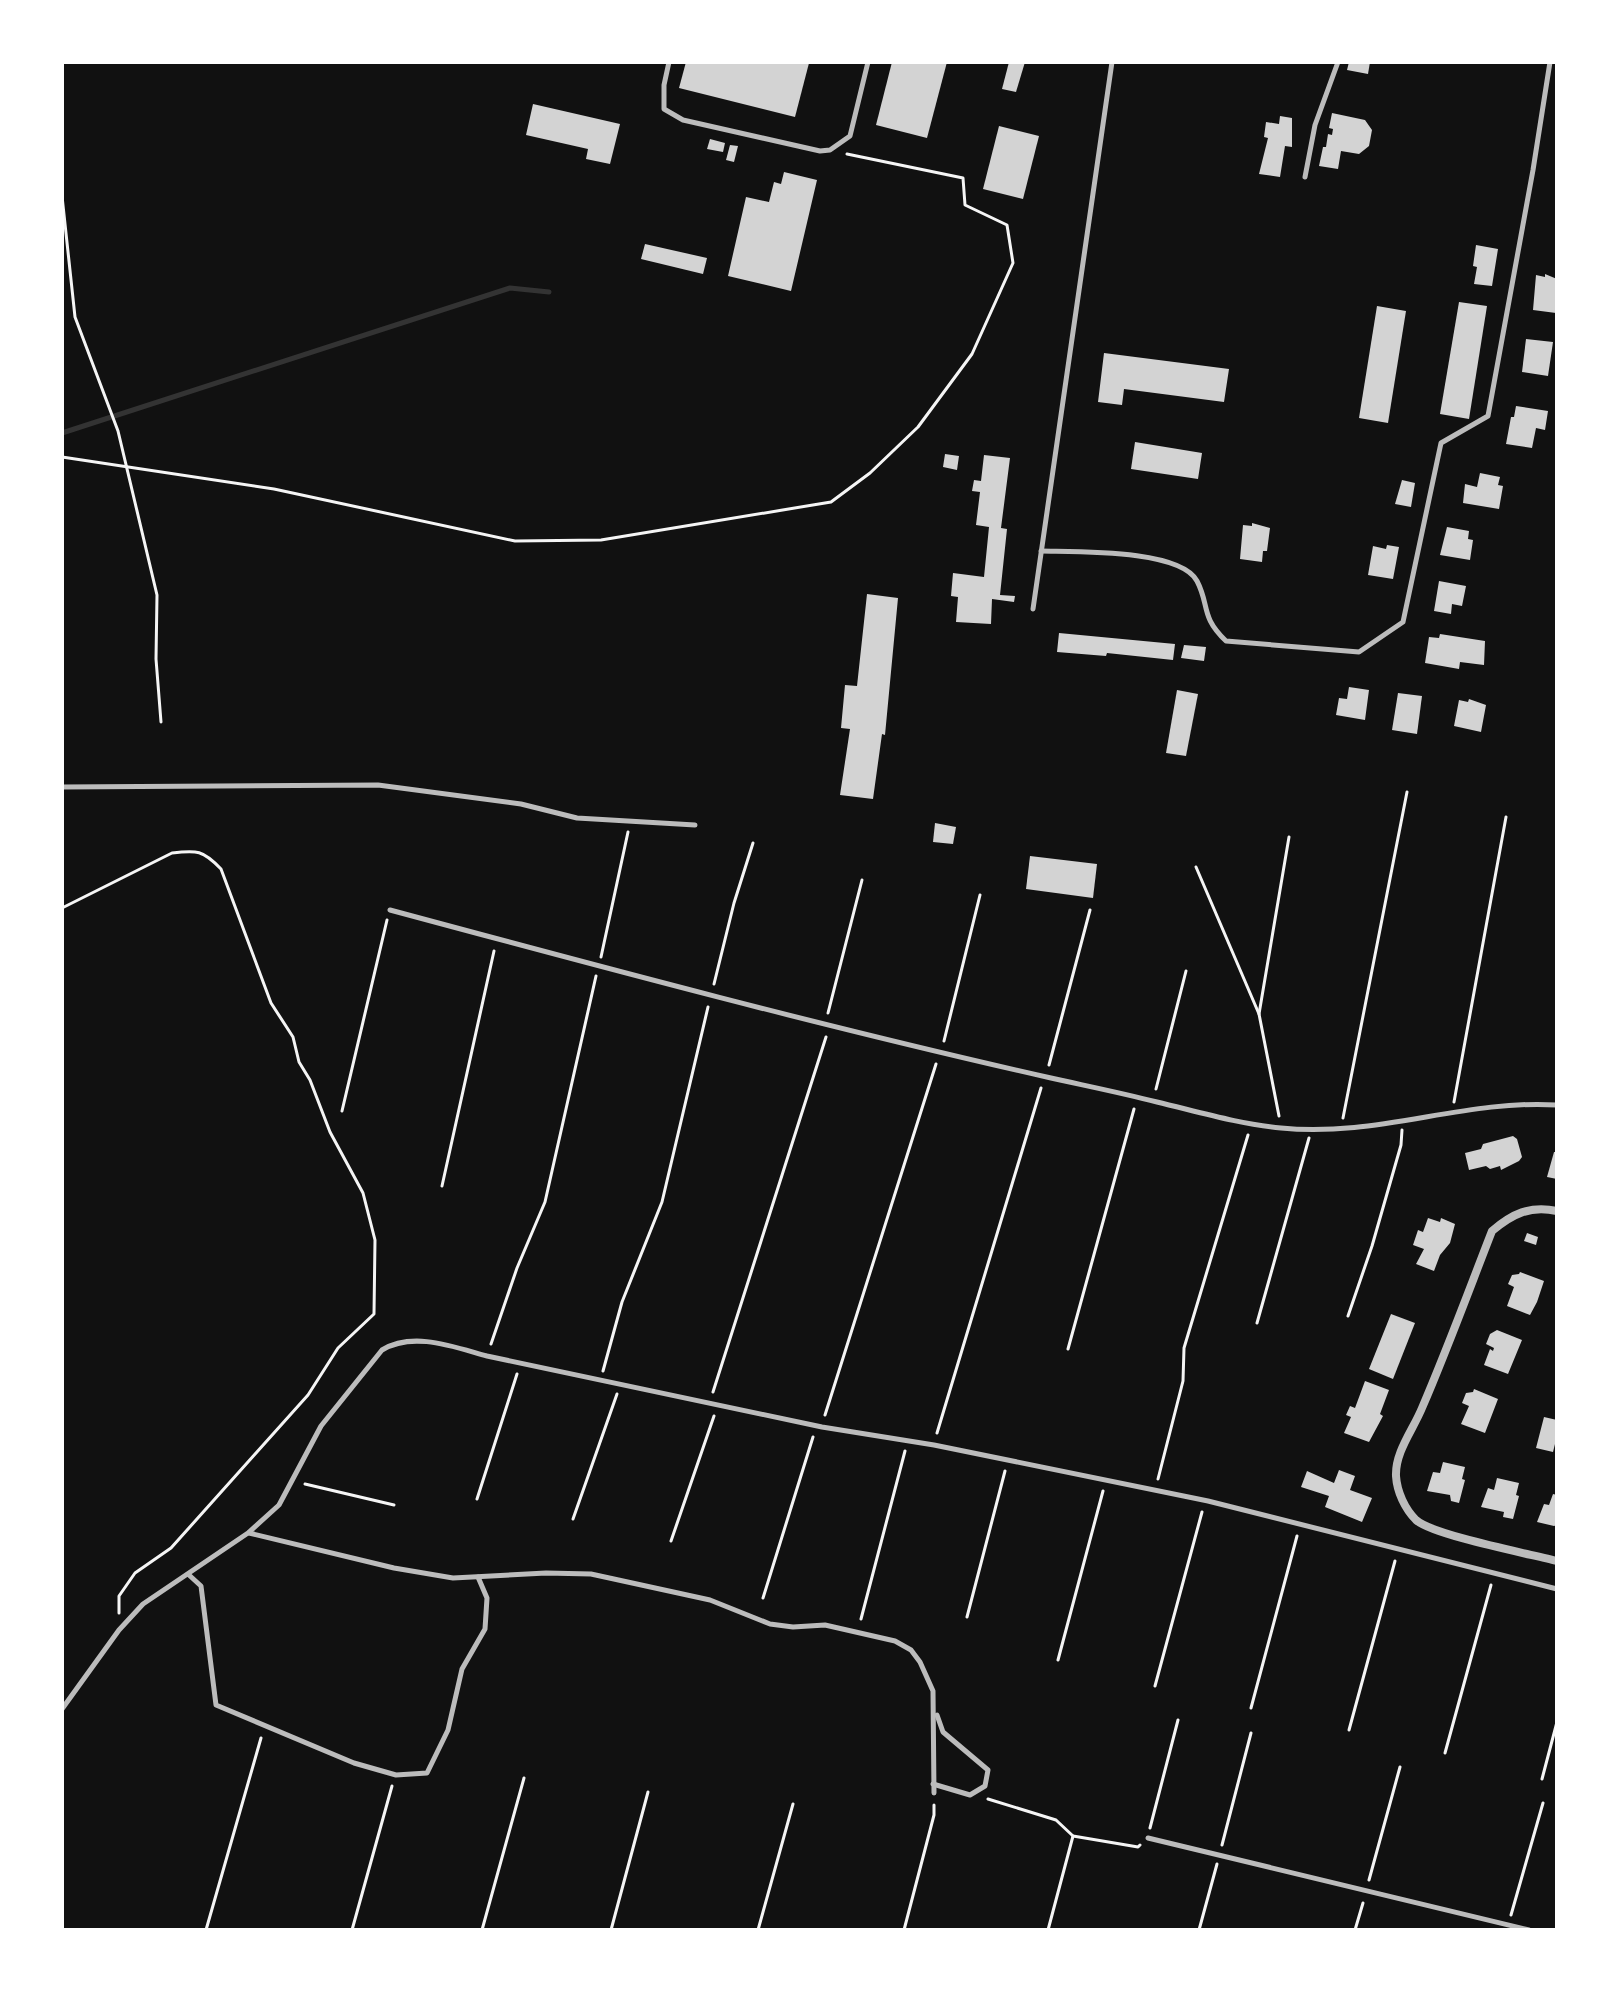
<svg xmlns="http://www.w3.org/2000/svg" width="1619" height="1992" viewBox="0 0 1619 1992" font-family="'PT Sans',sans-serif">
<rect width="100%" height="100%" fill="#111"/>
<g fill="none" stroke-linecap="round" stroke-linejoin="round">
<polyline stroke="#333" stroke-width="5" points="62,433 510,288 549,292"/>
</g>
<g fill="#d3d3d3">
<polygon points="686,62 805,62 809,63 795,117 679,88"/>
<polygon points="892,62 947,62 927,138 876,125"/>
<polygon points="1009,62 1025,62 1016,92 1002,89"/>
<polygon points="1349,62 1370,62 1368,74 1347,70"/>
<polygon points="533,104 620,124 610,164 586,159 588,149 526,135"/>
<polygon points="1332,113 1365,120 1372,130 1369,146 1359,154 1341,151 1338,169 1319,166 1323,147 1326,147 1328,134 1332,135 1333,129 1329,128"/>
<polygon points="1280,116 1292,118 1292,147 1285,146 1280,177 1259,174 1268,138 1264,137 1266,122 1279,124"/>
<polygon points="999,126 1039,136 1023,199 983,189"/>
<polygon points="710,139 725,143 723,152 707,149"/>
<polygon points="730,145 738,146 734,162 726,160"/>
<polygon points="784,172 817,180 791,291 728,276 746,197 769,202 774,182 781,184"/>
<polygon points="645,244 707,258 703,274 641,259"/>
<polygon points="1476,245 1498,249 1492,286 1474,284 1477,267 1473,266"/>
<polygon points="1545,274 1557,279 1556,313 1533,310 1536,275 1545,277"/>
<polygon points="1459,302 1487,306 1469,419 1440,414"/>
<polygon points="1377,306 1406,311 1388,423 1359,418"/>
<polygon points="1526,339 1553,342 1548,376 1522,372"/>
<polygon points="1104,353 1229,369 1224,402 1124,389 1122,405 1098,402"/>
<polygon points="1516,406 1548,411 1545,430 1536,428 1532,448 1506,444 1511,417 1514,417"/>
<polygon points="1135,442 1202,453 1198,479 1131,469"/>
<polygon points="945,454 959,456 957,470 943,467"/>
<polygon points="984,455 1010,458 1001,528 1007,529 1000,595 1015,596 1014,602 992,599 991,624 956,622 958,597 951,596 953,573 984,577 989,527 976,525 980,492 972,491 974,480 981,481"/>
<polygon points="1480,473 1500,477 1498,485 1503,486 1499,509 1463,503 1465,484 1477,487"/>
<polygon points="1402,480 1415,483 1411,507 1395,504"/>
<polygon points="1252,523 1270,528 1267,551 1263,551 1262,562 1240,559 1243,525 1252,526"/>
<polygon points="1447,527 1469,531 1468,539 1473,540 1470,560 1440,555"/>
<polygon points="1387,545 1399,547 1393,579 1368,575 1373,546 1386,549"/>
<polygon points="1439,581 1466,586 1462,606 1452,604 1451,614 1434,611"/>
<polygon points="867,594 898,598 885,735 882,734 873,799 840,795 850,729 841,728 845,685 857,686"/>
<polygon points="1059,633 1175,644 1173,660 1107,653 1106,656 1057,652"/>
<polygon points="1440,634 1485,641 1484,665 1460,662 1459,669 1425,663 1429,637 1439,638"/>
<polygon points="1184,645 1206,647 1204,661 1181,658"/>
<polygon points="1349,687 1369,690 1365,720 1336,715 1339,698 1347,699"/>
<polygon points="1177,690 1198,694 1186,756 1166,753"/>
<polygon points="1398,693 1422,696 1417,734 1392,730"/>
<polygon points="1469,699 1486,705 1481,732 1454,726 1459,700 1468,702"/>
<polygon points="935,823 956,827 953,844 933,842"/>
<polygon points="1030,856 1097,864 1093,898 1026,889"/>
<polygon points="1513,1136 1517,1139 1522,1157 1519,1161 1501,1170 1500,1166 1490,1169 1486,1166 1469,1170 1465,1153 1481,1149 1483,1144"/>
<polygon points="1554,1152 1557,1152 1557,1179 1547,1177"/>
<polygon points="1428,1218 1440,1222 1441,1218 1455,1224 1450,1243 1440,1255 1434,1271 1416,1264 1424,1249 1413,1245 1418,1230 1423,1232"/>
<polygon points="1527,1233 1538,1237 1536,1245 1524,1241"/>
<polygon points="1520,1272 1544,1281 1537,1302 1530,1315 1507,1306 1514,1287 1508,1284 1512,1275 1519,1274"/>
<polygon points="1391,1314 1415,1323 1393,1379 1369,1369"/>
<polygon points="1497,1330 1522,1340 1508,1374 1484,1365 1490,1349 1493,1351 1494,1348 1486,1344 1490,1334"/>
<polygon points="1365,1381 1389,1390 1380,1414 1383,1416 1369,1442 1344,1433 1351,1417 1346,1415 1350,1406 1355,1408"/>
<polygon points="1474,1389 1498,1399 1485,1433 1461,1424 1469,1406 1462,1403 1466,1393 1473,1392"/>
<polygon points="1544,1417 1557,1420 1557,1445 1555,1444 1553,1452 1536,1448"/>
<polygon points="1443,1462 1465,1467 1462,1479 1465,1480 1459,1503 1451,1501 1450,1495 1427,1491 1433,1472 1440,1473"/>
<polygon points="1339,1470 1355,1476 1350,1490 1372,1498 1362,1522 1325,1507 1329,1496 1301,1487 1307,1471 1334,1483"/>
<polygon points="1497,1478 1519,1483 1516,1495 1519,1496 1513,1519 1503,1517 1504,1512 1481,1507 1488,1488 1494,1490"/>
<polygon points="1553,1494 1557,1495 1557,1525 1554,1526 1537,1522 1544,1504 1549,1505"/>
</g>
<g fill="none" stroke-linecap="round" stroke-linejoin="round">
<g stroke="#f5f5f5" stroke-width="3">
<polyline points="62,196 75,317 118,431 157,595 156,659 161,722"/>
<polyline points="62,457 274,489 515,541 601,540 831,502 870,473 918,427 972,354 1013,263 1007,225 965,205 963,178 847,154"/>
<polyline points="1196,867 1259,1014"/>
<path d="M62,908L172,853C197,850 203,850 221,869L271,1003L293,1037L299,1062L310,1080L330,1132L363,1193L375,1240L374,1314L338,1348L308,1395L171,1548L135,1573L119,1596V1613"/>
<polyline points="601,957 628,832"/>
<polyline points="714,984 734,903 753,843"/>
<polyline points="828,1013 862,880"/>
<polyline points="944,1041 980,895"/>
<polyline points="1049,1065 1090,910"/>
<polyline points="1156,1089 1186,971"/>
<polyline points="1454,1102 1506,817"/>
<polyline points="342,1111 387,920"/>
<polyline points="1279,1116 1259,1014 1289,837"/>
<polyline points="1343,1118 1407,792"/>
<polyline points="442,1186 494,951"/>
<polyline points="1348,1316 1372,1246 1401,1145 1402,1130"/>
<polyline points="1257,1323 1309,1138"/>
<polyline points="491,1344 517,1268 545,1202 596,976"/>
<polyline points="1068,1349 1134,1109"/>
<polyline points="603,1371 622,1302 662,1202 708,1007"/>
<polyline points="713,1392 826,1037"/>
<polyline points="825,1415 936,1064"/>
<polyline points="937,1433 1041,1088"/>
<polyline points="1158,1479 1183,1381 1184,1348 1248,1135"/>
<polyline points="305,1484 394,1505"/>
<polyline points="477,1499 517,1374"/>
<polyline points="573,1519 617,1394"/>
<polyline points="671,1541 714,1416"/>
<polyline points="763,1598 813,1437"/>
<polyline points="967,1617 1005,1471"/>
<polyline points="861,1619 905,1451"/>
<polyline points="1058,1660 1103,1491"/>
<polyline points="1155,1686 1202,1512"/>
<polyline points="1251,1708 1297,1536"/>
<polyline points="1349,1730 1395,1561"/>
<polyline points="1445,1753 1491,1585"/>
<polyline points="1542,1779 1557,1722"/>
<polyline points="988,1799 1056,1820 1073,1836 1138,1847 1140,1845"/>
<polyline points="1150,1828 1178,1720"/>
<polyline points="1222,1845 1251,1733"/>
<polyline points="1369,1880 1400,1767"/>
<polyline points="1511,1915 1543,1803"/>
<polyline points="206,1930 261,1738"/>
<polyline points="352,1930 392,1786"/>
<polyline points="482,1930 524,1778"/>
<polyline points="611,1930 648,1792"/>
<polyline points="758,1930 793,1804"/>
<polyline points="904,1930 934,1815 934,1805"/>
<polyline points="1048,1930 1073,1836"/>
<polyline points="1199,1930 1217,1864"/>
<polyline points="1355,1930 1363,1903"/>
</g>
<g stroke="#bcbcbc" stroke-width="5">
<polyline points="669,62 664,85 664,109 683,120 820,151 830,150 850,136 868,62"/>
<polyline points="1305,177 1315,125 1338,62"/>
<path d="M1041,551C1075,552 1180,549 1197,581C1210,606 1200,616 1226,641L1359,652L1403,622L1441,443L1488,416L1533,170L1550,62"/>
<polyline points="1033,609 1112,62"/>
<polyline points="62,787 378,785 521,804 577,818 695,825"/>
<path d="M390,910C609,969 829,1028 1051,1078C1087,1086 1122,1093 1157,1102C1199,1112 1239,1124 1281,1128C1376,1138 1464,1099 1557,1105"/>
<polyline points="249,1533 394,1568 453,1578 546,1573 591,1574 710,1600 770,1624 793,1627 825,1625 895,1641 911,1650 920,1662 933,1691 934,1793"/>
<polyline points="189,1575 201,1586 216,1705 354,1763 396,1775 427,1773 448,1730 462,1669 485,1629 487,1598 478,1577"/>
<path d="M62,1709L119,1630L143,1604L248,1533L279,1505L321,1426L382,1350C413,1331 454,1347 487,1356L822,1427L934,1445L1208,1501L1557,1589"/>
<polyline points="933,1784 970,1795 985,1786 988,1770 943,1732 937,1715"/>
<polyline points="1148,1838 1529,1930"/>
</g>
<path stroke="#bcbcbc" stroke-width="8" d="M1557,1211C1530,1205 1512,1214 1492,1231C1469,1290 1447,1350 1422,1408C1413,1430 1395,1452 1396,1476C1397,1492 1405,1509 1416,1520C1432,1535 1530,1554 1557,1561"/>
</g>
<rect width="1619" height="1992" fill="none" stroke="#ffffff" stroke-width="128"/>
</svg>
